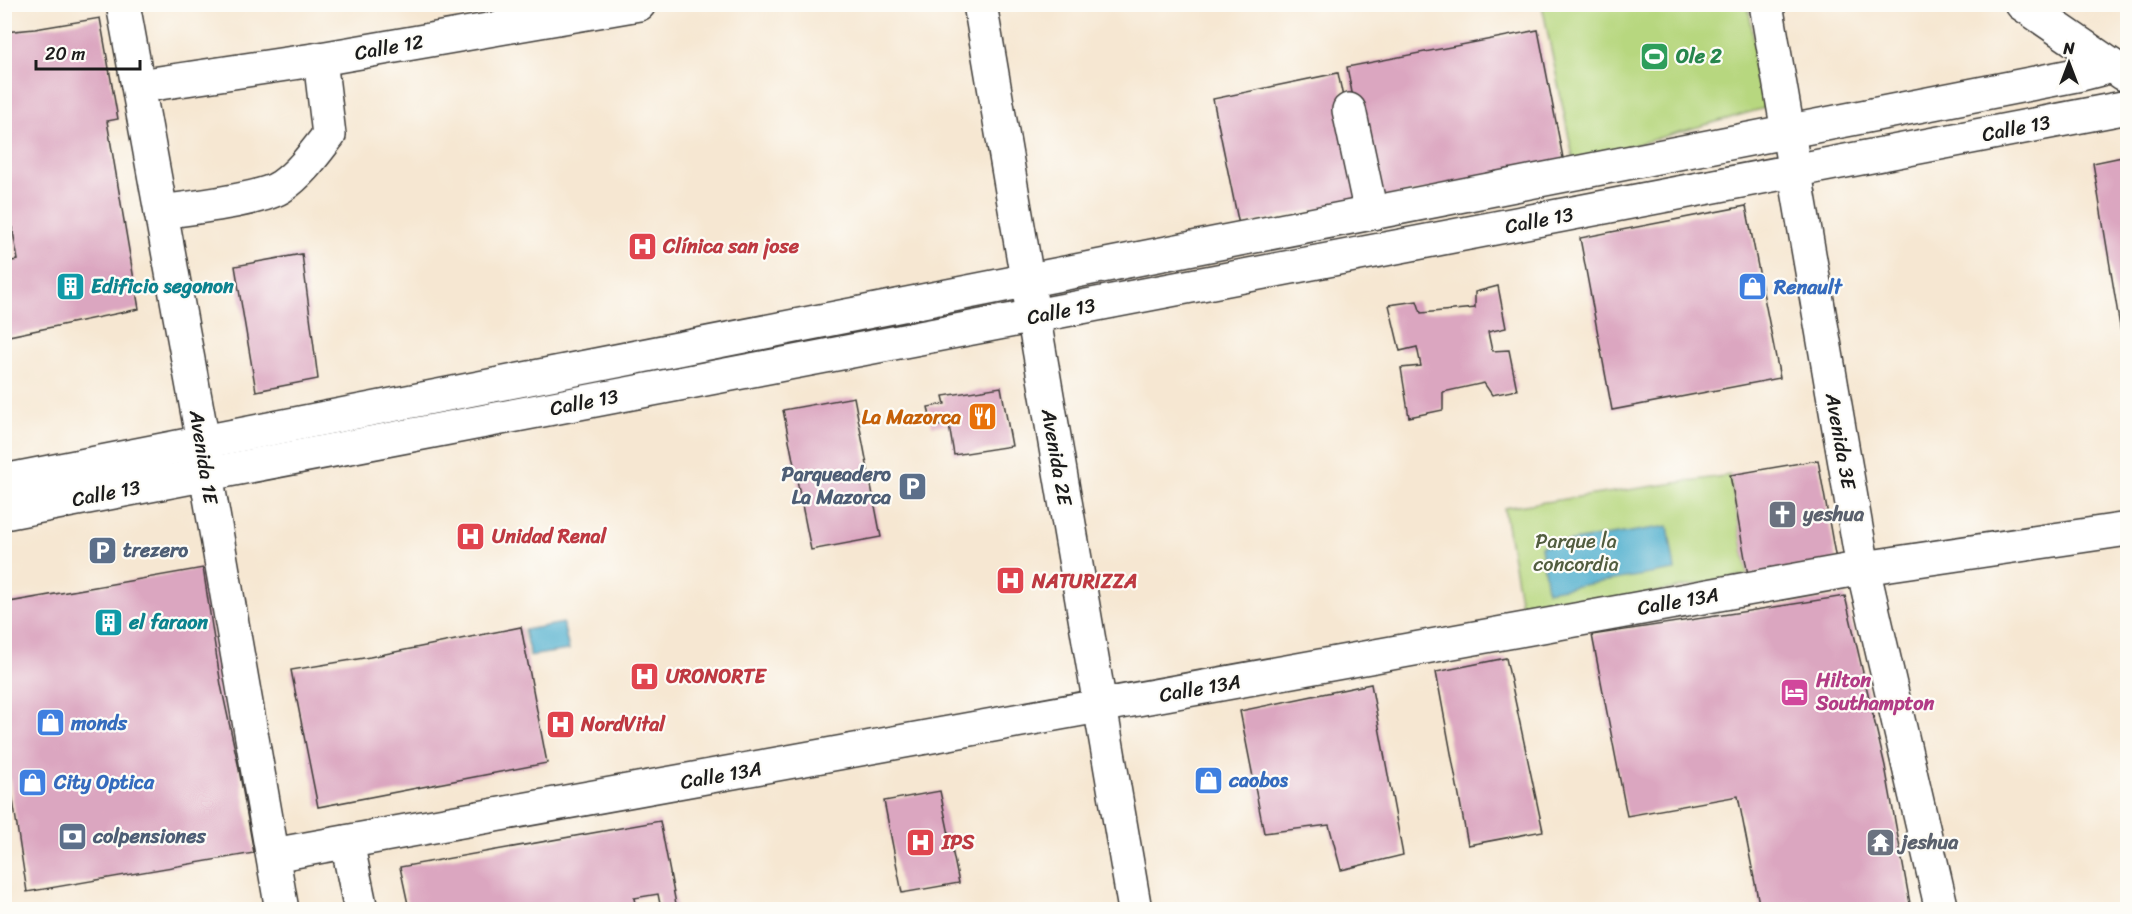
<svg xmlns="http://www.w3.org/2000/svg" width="2132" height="914" viewBox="0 0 2132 914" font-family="Sriracha,sans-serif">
<rect width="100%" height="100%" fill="#fdfcf7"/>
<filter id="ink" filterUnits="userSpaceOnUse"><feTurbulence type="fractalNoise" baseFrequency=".0167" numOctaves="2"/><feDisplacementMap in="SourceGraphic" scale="12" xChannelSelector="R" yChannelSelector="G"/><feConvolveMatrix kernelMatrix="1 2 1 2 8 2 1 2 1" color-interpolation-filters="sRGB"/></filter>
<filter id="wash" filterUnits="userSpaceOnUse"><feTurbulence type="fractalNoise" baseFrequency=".008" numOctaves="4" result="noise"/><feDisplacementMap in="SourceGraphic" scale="24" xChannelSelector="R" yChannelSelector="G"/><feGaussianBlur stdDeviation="1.35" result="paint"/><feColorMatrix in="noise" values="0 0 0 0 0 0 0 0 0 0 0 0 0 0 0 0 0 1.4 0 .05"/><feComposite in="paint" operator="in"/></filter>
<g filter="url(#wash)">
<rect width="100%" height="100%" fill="#f6e7d2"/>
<g fill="#b7d77f" stroke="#6a7a4e" stroke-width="1.5">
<polygon points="1542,5 1748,5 1765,108 1574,162"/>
<polygon points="1730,475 1748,575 1523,617 1504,508"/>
</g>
<g fill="#4fafce" stroke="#366675" stroke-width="1.5">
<polygon points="1668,526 1675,570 1547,591 1541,546"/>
<polygon points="563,623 569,650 530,656 524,630"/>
</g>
<g id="blocks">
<g fill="#dba6c0">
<polygon points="100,18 118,119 107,121 139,309 4,337 4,262 18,260 4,180 4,32 35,29"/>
<polygon points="1538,30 1564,163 1373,200 1347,67"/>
<polygon points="1338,73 1364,199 1239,225 1213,99"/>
<polygon points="2127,156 2127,363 2126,363 2093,163"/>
<polygon points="1746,206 1780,378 1612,410 1580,238"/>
<polygon points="302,254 318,379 256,391 235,266"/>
<polygon points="1498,286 1506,328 1488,332 1492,351 1509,350 1517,390 1492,395 1484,383 1443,392 1443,410 1409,417 1401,368 1421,366 1417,347 1400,351 1389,305 1417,301 1421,313 1475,308 1475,292"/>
<polygon points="1001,387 1012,446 954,455 949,425 932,426 928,407 945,404 943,396"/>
<polygon points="854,397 881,537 811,550 783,410"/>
<polygon points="1818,460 1836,560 1748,575 1730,475"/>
<polygon points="203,568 221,685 238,764 254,853 27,892 4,741 4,603"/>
<polygon points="1845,596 1885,766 1911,909 1760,909 1738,796 1627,816 1592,635"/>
<polygon points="521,627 547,763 318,807 291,670 370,657"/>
<polygon points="1506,658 1543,831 1468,845 1436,672"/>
<polygon points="1371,684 1403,855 1341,870 1329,825 1264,833 1240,711"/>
<polygon points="940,791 959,883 902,893 884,801"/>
<polygon points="660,821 677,909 661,909 658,894 634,898 636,909 409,909 400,867"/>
</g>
</g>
</g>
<g filter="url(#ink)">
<use href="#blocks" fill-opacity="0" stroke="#3d3a37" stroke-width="1.5"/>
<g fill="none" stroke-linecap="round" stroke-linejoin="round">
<defs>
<g id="minor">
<polyline points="123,4 203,442 206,474 282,910"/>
<polyline points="980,4 1135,910"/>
<polyline points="1766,4 1863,568 1942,910"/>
<polyline points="2022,4 2124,74"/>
<polyline points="139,86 320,59 639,4"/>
<polyline points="1349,110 1371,213"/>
<path d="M161,212C188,208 263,200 282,186C301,173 315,153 329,135L320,59"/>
<polyline points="4,481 2081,74 2112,66"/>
<polyline points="4,513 2128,107"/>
<polyline points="347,842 361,910"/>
<polyline points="273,855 1863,568 2128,529"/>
</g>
</defs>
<use href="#minor" stroke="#3d3a37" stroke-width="36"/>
<use href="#minor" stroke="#fff" stroke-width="33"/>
</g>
</g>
<defs>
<symbol id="stadium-square" viewBox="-11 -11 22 22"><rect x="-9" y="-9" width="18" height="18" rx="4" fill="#2e9e5b" stroke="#fdfcf7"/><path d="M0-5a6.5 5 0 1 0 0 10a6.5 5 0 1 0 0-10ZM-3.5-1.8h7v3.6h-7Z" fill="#fff"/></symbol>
<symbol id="hospital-square" viewBox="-11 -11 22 22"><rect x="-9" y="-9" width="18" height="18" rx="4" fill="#e0444e" stroke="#fdfcf7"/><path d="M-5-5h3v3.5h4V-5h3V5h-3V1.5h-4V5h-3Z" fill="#fff"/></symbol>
<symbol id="building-square" viewBox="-11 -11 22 22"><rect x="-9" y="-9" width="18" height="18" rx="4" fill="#0f9aa8" stroke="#fdfcf7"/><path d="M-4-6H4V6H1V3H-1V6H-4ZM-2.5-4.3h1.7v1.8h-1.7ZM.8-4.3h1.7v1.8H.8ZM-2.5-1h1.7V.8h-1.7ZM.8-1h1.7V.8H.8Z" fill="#fff"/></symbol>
<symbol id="shop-square" viewBox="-11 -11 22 22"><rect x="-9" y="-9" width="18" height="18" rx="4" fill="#3f7fe0" stroke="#fdfcf7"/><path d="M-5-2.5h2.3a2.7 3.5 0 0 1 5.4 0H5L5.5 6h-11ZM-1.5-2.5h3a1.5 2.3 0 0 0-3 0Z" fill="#fff"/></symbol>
<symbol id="restaurant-square" viewBox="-11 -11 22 22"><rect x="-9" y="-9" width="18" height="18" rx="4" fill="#e8710a" stroke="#fdfcf7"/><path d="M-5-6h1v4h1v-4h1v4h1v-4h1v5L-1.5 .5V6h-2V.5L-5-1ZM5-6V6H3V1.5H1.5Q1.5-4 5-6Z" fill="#fff"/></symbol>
<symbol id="parking-square" viewBox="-11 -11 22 22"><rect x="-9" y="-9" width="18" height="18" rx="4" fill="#5c6f8a" stroke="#fdfcf7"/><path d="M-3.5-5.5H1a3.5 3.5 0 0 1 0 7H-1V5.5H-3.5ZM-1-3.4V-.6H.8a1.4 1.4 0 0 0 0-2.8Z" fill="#fff"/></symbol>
<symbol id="church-square" viewBox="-11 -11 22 22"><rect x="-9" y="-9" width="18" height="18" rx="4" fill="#6b7280" stroke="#fdfcf7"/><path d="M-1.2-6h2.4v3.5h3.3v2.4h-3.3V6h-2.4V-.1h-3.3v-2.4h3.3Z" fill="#fff"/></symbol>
<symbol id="hotel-square" viewBox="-11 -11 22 22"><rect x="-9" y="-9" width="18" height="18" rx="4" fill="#d1479c" stroke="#fdfcf7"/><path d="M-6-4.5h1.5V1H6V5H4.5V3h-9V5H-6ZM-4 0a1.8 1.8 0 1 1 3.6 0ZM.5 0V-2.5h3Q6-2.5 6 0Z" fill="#fff"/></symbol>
<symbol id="bank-square" viewBox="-11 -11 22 22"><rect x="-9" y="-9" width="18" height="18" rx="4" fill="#5c6f8a" stroke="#fdfcf7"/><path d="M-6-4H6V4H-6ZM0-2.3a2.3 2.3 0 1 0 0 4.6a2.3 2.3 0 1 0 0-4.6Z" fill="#fff"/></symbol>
<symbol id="temple-square" viewBox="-11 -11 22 22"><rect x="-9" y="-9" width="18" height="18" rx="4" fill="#6b7280" stroke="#fdfcf7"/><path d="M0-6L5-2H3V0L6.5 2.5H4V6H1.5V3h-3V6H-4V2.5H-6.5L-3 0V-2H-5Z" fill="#fff"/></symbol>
</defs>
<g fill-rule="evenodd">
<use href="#stadium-square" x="1638" y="40" width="33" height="33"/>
<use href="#hospital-square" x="626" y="230" width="33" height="33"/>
<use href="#building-square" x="54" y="270" width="33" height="33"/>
<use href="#shop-square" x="1736" y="270" width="33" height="33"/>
<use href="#restaurant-square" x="966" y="400" width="33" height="33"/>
<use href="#parking-square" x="896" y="470" width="33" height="33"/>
<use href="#church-square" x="1766" y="498" width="33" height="33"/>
<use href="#hospital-square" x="454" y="520" width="33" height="33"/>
<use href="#parking-square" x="86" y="534" width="33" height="33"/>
<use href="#hospital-square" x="994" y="564" width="33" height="33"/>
<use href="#building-square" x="92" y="606" width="33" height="33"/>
<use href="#hospital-square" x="628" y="660" width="33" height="33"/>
<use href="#hotel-square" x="1778" y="676" width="33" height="33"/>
<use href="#shop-square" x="34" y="706" width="33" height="33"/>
<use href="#hospital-square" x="544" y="708" width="33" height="33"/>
<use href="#shop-square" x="1192" y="764" width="33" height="33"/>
<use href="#shop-square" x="16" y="766" width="33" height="33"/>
<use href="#bank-square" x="56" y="820" width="33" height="33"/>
<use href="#hospital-square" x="904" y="826" width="33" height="33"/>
<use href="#temple-square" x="1864" y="826" width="33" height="33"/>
</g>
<g text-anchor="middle" stroke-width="4.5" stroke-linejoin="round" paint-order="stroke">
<g font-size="20" fill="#1c1c1c" stroke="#fdfcf7">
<text transform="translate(389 47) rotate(-10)" y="7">Calle 12</text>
<text transform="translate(2016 128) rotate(-11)" y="7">Calle 13</text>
<text transform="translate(1539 220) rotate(-11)" y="7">Calle 13</text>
<text transform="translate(1061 311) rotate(-11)" y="7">Calle 13</text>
<text transform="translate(584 402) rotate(-11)" y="7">Calle 13</text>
<text transform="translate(1841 441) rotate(80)" y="7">Avenida 3E</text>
<text transform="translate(204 457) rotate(81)" y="7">Avenida 1E</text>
<text transform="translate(1057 457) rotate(80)" y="7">Avenida 2E</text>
<text transform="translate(106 493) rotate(-11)" y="7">Calle 13</text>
<text transform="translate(1678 601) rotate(-10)" y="7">Calle 13A</text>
<text transform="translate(1200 688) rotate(-10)" y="7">Calle 13A</text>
<text transform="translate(721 775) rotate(-10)" y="7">Calle 13A</text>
</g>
<g font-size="20" font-weight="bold" fill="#27864d" stroke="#fdfcf7" text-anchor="start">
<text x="1676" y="63">Ole 2</text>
</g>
<g font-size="20" font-weight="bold" fill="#be3a42" stroke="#fdfcf7" text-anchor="start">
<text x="663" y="253">Clínica san jose</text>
<text x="492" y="543">Unidad Renal</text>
<text x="1032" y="588">NATURIZZA</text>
<text x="666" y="683">URONORTE</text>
<text x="581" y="731">NordVital</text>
<text x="942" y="849">IPS</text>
</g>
<g font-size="20" font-weight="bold" fill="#0d838f" stroke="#fdfcf7" text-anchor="start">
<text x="91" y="293">Edificio segonon</text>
<text x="129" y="629">el faraon</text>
</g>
<g font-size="20" font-weight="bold" fill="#366cbe" stroke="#fdfcf7" text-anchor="start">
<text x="1774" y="294">Renault</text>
<text x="71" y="730">monds</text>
<text x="1229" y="787">caobos</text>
<text x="54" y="789">City Optica</text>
</g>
<g font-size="20" font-weight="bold" fill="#c56008" stroke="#fdfcf7" text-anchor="end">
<text x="961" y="424">La Mazorca</text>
</g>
<g font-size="20" font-weight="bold" fill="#4e5e75" stroke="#fdfcf7" text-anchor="start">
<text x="891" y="481" text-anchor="end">Parqueadero<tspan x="891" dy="23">La Mazorca</tspan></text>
<text x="123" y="557">trezero</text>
<text x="93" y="843">colpensiones</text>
</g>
<g font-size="20" font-weight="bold" fill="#5b616d" stroke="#fdfcf7" text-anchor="start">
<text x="1803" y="521">yeshua</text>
<text x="1901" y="849">jeshua</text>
</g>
<g font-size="20" fill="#525d3f" stroke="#fdfcf7">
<text x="1576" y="548">Parque la<tspan x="1576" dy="23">concordia</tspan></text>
</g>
<g font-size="20" font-weight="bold" fill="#b23c85" stroke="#fdfcf7" text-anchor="start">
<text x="1816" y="687">Hilton<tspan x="1816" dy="23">Southampton</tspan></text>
</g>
</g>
<rect width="2132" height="914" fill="none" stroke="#fdfcf7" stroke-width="24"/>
<g transform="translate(2069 63)" stroke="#fdfcf7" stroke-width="4.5" paint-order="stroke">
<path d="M0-4.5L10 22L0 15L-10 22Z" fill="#1c1c1c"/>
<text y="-9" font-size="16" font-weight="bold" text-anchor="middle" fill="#1c1c1c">N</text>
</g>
<path d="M36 60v9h104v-9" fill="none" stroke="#1c1c1c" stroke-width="3"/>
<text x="45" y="60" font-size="18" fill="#1c1c1c" stroke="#fdfcf7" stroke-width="4.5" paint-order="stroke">20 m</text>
</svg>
